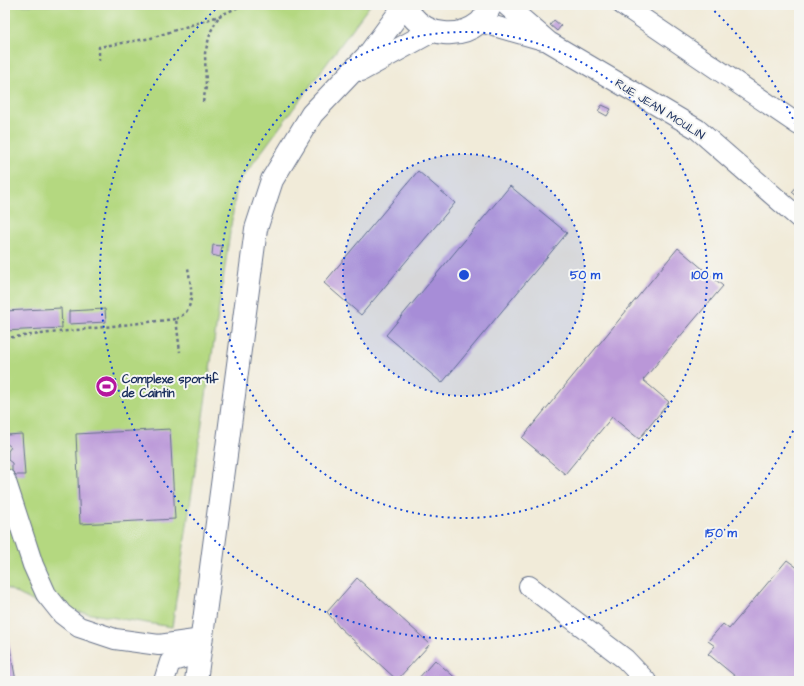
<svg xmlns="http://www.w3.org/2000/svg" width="804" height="686" viewBox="0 0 804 686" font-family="'Architects Daughter',sans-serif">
<rect width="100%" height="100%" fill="#f6f6f2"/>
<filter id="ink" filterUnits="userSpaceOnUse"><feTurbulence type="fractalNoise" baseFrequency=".025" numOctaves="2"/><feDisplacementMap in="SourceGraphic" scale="8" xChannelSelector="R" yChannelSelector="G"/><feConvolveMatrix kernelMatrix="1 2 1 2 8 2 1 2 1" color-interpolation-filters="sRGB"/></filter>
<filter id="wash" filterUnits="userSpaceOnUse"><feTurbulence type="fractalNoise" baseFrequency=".012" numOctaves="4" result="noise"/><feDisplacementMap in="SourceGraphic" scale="16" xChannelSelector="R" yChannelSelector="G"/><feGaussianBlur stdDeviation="0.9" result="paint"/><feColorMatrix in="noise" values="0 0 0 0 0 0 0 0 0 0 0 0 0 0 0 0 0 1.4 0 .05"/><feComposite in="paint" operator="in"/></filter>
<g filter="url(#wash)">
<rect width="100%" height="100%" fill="#f1ebd9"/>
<polygon fill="#b4d880" stroke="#68846f" points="5,5 370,5 237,185 172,627 42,606 5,587"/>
<g id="blocks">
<g fill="#ba97d8">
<polygon points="554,20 561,26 557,31 550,25"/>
<polygon points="602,105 611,109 607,116 598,111"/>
<polygon points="418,171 455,203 361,315 324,283"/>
<polygon points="798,185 799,185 799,198 792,192"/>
<polygon points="510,186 567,233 442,383 386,335"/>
<polygon points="213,245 222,246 220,257 212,255"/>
<polygon points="678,248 723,286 643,380 669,402 639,439 612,417 565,474 522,438"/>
<polygon points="61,308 62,328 5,331 5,311"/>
<polygon points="105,309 106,322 69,324 69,311"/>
<polygon points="170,429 175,519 80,524 76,434"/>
<polygon points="22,434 25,475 16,475 12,471 12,463 8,460 8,451 11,447 5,442 5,437 7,435"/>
<polygon points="787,560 799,569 799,681 741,681 708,654 715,646 708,641 723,624 729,629"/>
<polygon points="357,578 430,644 397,680 339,627 327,612"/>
<polygon points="5,638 8,638 16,681 5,681"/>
<polygon points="435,660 459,681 416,681"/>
</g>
</g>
</g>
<g filter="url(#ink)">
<use href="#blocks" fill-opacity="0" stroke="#667189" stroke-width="1"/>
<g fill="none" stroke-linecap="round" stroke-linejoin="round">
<defs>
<g id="minor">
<polyline points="506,5 549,42 697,129 799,218"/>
<polyline points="623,5 799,125"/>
<polyline points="480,22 543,40"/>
<polyline points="5,479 33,565 46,594 62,614 79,627 115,639 159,645 202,639"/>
<polyline points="529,586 625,659 646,681"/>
<polyline points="164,681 170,662 200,653"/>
</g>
<g id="major">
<path d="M405,5C407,8 409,13 412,16C428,36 459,39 479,23C484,19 488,10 491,5"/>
<polyline points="361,70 432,31"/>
<polyline points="196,681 256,229 272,180 312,114 369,54 405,5"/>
</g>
</defs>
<use href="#minor" stroke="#667189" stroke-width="22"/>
<use href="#major" stroke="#667189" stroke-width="24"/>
<g stroke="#667189" stroke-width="2.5" stroke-dasharray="3 3" stroke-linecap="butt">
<polyline points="99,61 99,47 151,38 219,16 243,5"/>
<polyline points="203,102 206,87 205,53 211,31 219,16"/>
<path d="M176,319C179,317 184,315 186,312C195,300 190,281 188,268"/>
<polyline points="5,338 176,319 180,352"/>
</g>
<use href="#minor" stroke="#fff" stroke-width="20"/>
<use href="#major" stroke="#fff" stroke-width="22"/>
</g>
</g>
<circle cx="464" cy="275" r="121" fill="#1d4ed8" fill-opacity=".12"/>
<g fill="none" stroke="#1d4ed8" stroke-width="2" stroke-dasharray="2 4">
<circle cx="464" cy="275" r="121"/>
<circle cx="464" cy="275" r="243"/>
<path d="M798 420A364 364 0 1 1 218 7M710 7A364 364 0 0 1 798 130"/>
</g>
<defs>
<symbol id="stadium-disc" viewBox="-11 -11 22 22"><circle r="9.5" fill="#b5179e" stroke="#f6f6f2"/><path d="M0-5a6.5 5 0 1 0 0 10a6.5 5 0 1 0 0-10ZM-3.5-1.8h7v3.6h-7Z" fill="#fff"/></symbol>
</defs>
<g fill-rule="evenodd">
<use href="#stadium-disc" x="94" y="374" width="25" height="25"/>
</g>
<g text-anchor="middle" stroke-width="4" stroke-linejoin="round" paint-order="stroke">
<g font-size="12" fill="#1b2f5e" stroke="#f6f6f2">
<text transform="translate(660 109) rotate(32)" y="4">RUE JEAN MOULIN</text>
</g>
<g font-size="12" font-weight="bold" fill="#1b2f5e" stroke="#f6f6f2" text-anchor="start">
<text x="122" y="383">Complexe sportif<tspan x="122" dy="14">de Caintin</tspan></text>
</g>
</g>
<circle cx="464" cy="275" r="6" fill="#1d4ed8" stroke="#f6f6f2" stroke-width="2"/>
<g font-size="12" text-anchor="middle" font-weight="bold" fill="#1d4ed8" stroke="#f6f6f2" stroke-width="4" stroke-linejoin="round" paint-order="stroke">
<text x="585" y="279">50 m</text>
<text x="707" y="279">100 m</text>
<text x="721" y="537">150 m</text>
</g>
<rect width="804" height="686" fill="none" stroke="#f6f6f2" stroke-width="20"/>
</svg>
